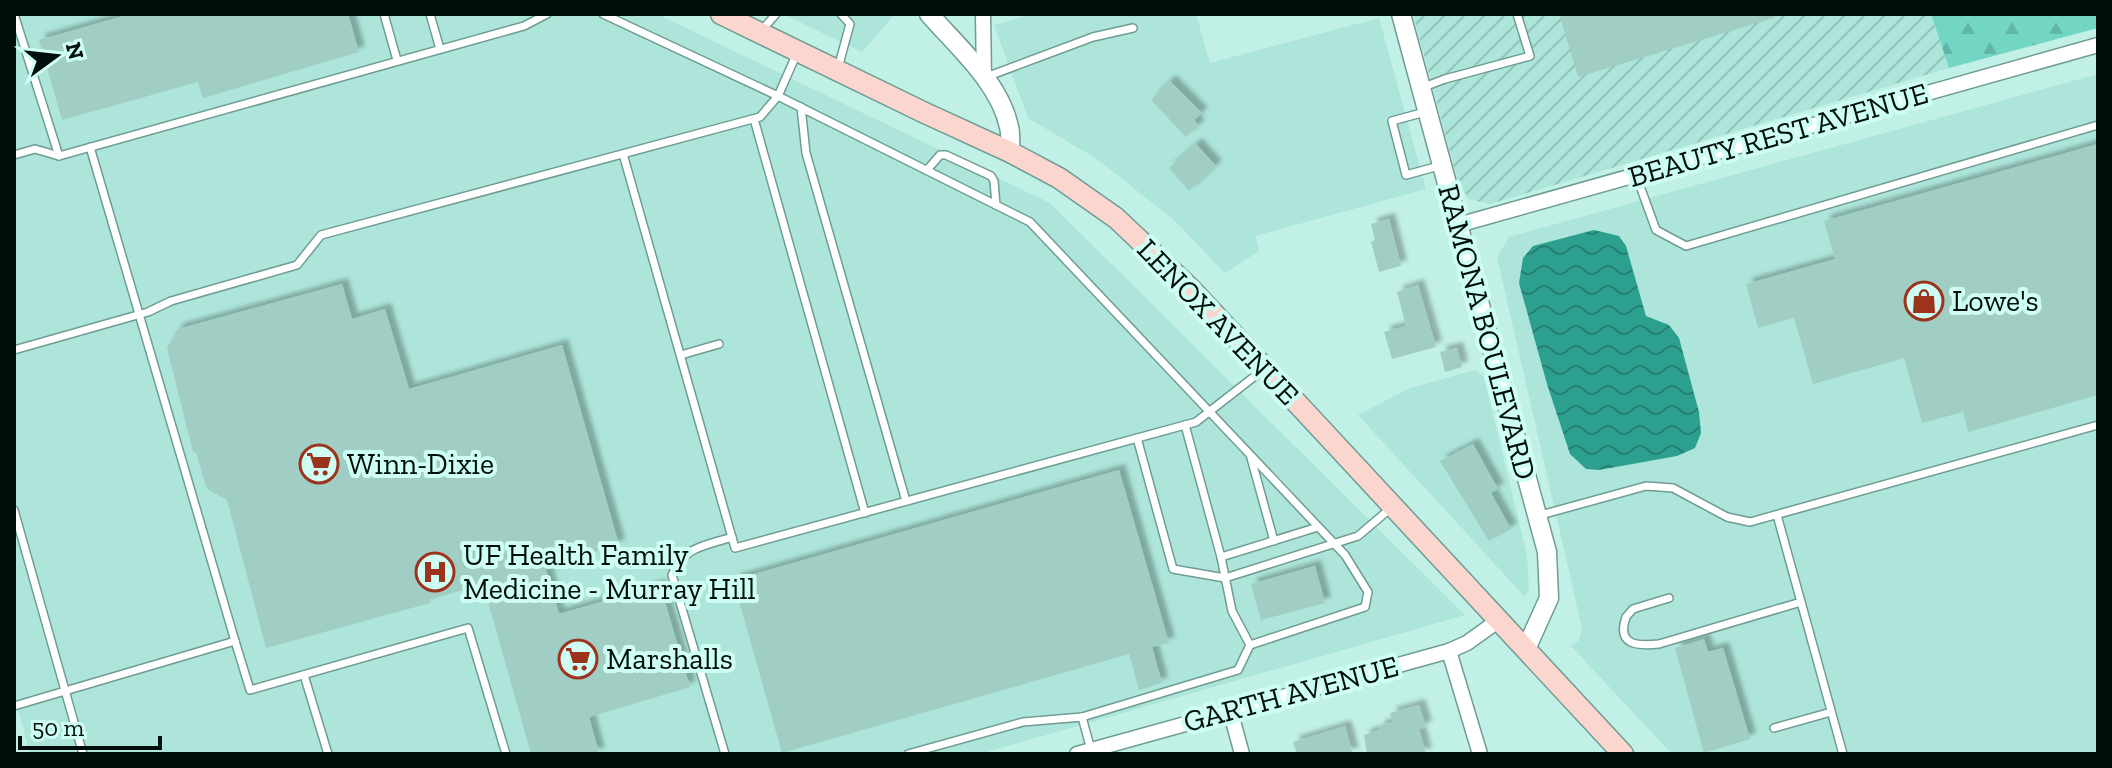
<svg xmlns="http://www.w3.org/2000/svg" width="2112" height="768" viewBox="0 0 2112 768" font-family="'Zilla Slab',serif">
<defs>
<pattern id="industrial-furrows" width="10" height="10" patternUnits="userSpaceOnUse" patternTransform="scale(2)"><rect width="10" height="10" fill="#ade5da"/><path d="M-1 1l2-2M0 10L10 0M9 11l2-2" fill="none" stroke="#93c3ba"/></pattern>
<pattern id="forest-firs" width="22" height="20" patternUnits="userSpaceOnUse" patternTransform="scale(2)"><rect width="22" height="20" fill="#73d6c5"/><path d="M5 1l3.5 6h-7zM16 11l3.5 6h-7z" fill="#62b6a8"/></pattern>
<pattern id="water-waves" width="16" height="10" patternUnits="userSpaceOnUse" patternTransform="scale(2)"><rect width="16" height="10" fill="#2c9f8f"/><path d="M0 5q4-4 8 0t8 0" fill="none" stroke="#238073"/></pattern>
<filter id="shadow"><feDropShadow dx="6" dy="-6" stdDeviation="2" flood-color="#0004"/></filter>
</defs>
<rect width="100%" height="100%" fill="#c1f0e6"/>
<g fill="#ade5da">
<polygon points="14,14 657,14 1050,203 1465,615 980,754 30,754 14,695"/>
<polygon points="783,14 895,14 862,52"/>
<polygon points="1033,14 1196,14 1210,63 1379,18 1426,189 1255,236 1259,251 1225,273 1174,220 1097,159 1028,118 994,25"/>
<polygon points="2098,74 2098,754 1672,754 1571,646 1579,640 1582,628 1497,257 1509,237"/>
<polygon points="1475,370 1484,377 1527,556 1529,588 1525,597 1358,415 1410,388"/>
</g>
<polygon fill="url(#industrial-furrows)" points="1413,14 1931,14 1949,68 1490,204 1468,199 1457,178"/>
<polygon fill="url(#forest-firs)" points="1931,14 2098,14 2098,28 1949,68"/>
<polygon fill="url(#water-waves)" points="1594,230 1619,236 1626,246 1646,316 1669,325 1679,338 1699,412 1701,433 1695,448 1677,456 1599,470 1586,469 1570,454 1547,384 1519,283 1523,258 1533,246"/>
<g fill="#a0cec4" filter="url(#shadow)">
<polygon points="130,14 348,14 359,52 203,98 198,82 62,120 39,40"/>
<polygon points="1559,14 1774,14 1774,18 1578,77"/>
<polygon points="1170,81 1202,113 1194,120 1199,125 1186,137 1151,100"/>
<polygon points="1196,144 1216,166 1189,191 1169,168"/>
<polygon points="2098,144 2098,395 1968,432 1963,412 1922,423 1904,358 1813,384 1794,318 1758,328 1746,284 1835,259 1824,221"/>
<polygon points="1389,219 1401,266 1379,272 1371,242 1375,240 1371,224"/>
<polygon points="342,284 352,319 385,309 409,389 562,345 619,545 545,566 559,614 660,585 690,687 589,717 599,754 531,754 483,584 429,600 430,603 266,648 227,500 207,489 196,453 193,452 167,348 178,329"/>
<polygon points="1418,285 1436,347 1392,359 1384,332 1406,326 1397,292"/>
<polygon points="1457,348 1462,367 1445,372 1440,352"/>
<polygon points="1473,444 1498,489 1491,493 1511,529 1489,541 1440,461"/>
<polygon points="1119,470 1169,643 1152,647 1162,683 1139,690 1129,654 782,753 733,580"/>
<polygon points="1315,566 1325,603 1261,620 1251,584"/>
<polygon points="1704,639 1708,652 1723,648 1750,739 1704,753 1675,648"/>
<polygon points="1419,705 1426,727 1419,729 1426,754 1367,754 1364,735 1380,730 1379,726 1393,722 1390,713"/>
<polygon points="1345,726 1353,754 1297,754 1293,742"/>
</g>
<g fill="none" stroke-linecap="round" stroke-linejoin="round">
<defs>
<g id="service">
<polyline points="14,14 59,156"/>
<polyline points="384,14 397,60"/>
<polyline points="430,14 440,49"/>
<polyline points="603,14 778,96 1030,222 1345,555 1368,592 1365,607 1250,645 1238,670 1082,717 1023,722 908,754"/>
<polyline points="762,30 776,14"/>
<polyline points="838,68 850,24 841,14"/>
<polyline points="986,77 1093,37 1133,28"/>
<polyline points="1421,88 1445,79 1530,56 1517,14"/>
<polyline points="801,107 806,153 906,501"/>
<polyline points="1425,112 1392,121 1406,175 1439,166"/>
<polyline points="754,119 865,513"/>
<polyline points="90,147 235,641"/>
<polyline points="623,154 735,548 1196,422 1264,369"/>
<polyline points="14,155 35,149 59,156 524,26 547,14"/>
<polyline points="927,170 940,155 946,155 991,176 994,181 996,205"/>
<polyline points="1636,175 1656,230 1686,246 2098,125"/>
<polyline points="14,350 148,312 171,301 297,265 321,235 760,117 778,96 797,53"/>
<polyline points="681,355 719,344"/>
<polyline points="1185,425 1221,557 1232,611 1250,645"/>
<polyline points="1137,438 1173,569 1225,578 1358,536 1392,507"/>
<polyline points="1251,458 1274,541"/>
<polyline points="14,510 83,754"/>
<polyline points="1777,515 1843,754"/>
<polyline points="1537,516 1646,486 1673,488 1727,517 1750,522 2098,425"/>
<polyline points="1221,557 1318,527"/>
<path d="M1669,598L1633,609L1626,617C1616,646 1638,646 1659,644L1801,602"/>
<polyline points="304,675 328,754"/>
<polyline points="14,706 235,641 250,690 468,628 506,754"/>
<polyline points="1082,717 1091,750"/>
<polyline points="1774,728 1831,712"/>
<path d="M725,754L672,575C684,546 705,546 732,537"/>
</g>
<g id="minor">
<polyline points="983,14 984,78"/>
<polyline points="1458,225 2098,45"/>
<polyline points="1449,651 1480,754"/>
<polyline points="1230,710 1242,754"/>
<polyline points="1077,754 1449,651 1467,643 1499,620"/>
</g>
<g id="tertiary">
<path d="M929,14C957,46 1000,83 1009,127C1011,134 1010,144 1010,152"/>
<polyline points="1401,14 1547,552 1549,598 1526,649"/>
</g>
<polyline id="secondary" points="721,14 925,113 1010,152 1059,178 1116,218 1191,289 1623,754"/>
</defs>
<use href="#service" stroke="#6f9c93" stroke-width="10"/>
<use href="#minor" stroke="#6f9c93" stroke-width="17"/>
<use href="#tertiary" stroke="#6f9c93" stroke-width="21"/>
<use href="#secondary" stroke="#6f9c93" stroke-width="23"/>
<use href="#service" stroke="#fff" stroke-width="7"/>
<use href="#minor" stroke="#fff" stroke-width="14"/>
<use href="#tertiary" stroke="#fff" stroke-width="18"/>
<use href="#secondary" stroke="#fbd6ce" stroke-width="20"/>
</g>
<defs>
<symbol id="shop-ring" viewBox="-11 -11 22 22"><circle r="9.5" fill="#cefdf3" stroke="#9c331d" stroke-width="1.5"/><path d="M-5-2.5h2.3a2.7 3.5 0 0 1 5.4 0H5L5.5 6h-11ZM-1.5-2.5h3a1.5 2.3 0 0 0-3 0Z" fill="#9c331d"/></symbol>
<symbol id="supermarket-ring" viewBox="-11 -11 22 22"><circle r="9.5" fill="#cefdf3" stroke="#9c331d" stroke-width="1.5"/><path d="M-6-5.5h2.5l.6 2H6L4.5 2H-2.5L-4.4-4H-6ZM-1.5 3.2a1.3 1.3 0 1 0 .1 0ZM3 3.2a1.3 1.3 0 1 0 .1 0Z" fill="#9c331d"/></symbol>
<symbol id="hospital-ring" viewBox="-11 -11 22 22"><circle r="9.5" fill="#cefdf3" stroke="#9c331d" stroke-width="1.5"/><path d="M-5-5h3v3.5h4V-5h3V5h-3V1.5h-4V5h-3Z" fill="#9c331d"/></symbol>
</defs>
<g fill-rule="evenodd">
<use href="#shop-ring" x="1902" y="279" width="44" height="44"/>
<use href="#supermarket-ring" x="297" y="442" width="44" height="44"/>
<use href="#hospital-ring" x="413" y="550" width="44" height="44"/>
<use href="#supermarket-ring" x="556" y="637" width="44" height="44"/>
</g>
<g text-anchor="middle" stroke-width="8" stroke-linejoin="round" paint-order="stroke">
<g font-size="30" fill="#010f0c" stroke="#cefdf3">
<text transform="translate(1778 135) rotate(-16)" y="10">BEAUTY REST AVENUE</text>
<text transform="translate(1218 322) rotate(46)" y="10">LENOX AVENUE</text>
<text transform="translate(1487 332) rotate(75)" y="10">RAMONA BOULEVARD</text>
<text transform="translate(1291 694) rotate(-15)" y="10">GARTH AVENUE</text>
</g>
<g font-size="30" fill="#010f0c" stroke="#cefdf3" text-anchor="start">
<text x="1952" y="311">Lowe's</text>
<text x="347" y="474">Winn-Dixie</text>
<text x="463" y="565">UF Health Family<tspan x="463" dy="34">Medicine - Murray Hill</tspan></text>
<text x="606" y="669">Marshalls</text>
</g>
</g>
<rect width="2112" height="768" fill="none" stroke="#010f0c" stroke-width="32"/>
<g transform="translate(56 56) rotate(75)" stroke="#cefdf3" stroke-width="6" paint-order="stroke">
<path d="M0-6L14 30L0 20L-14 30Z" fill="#010f0c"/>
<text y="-12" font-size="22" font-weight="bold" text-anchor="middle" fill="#010f0c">N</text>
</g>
<path d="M20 736v12h140v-12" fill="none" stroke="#010f0c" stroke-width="4"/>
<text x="32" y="736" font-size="24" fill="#010f0c" stroke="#cefdf3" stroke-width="6" paint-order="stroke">50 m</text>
</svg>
